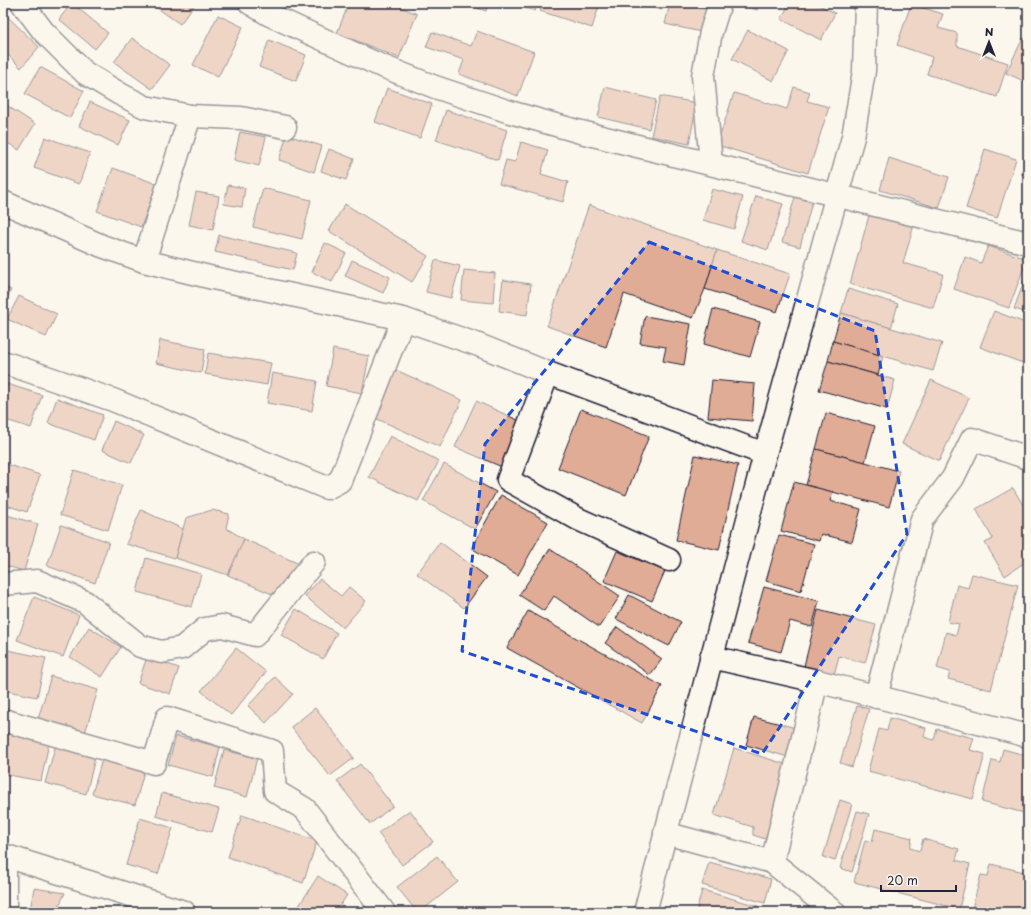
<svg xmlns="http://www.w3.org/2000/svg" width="1031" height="915" viewBox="0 0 1031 915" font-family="'Playpen Sans',sans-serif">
<rect width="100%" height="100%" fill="#fbf7ec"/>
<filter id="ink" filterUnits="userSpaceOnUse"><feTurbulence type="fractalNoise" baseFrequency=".025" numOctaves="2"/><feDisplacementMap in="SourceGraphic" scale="8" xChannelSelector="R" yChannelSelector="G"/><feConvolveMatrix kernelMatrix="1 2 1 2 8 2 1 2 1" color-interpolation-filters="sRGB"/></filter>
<g filter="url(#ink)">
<g fill="#e1ac95" stroke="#22223b">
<polygon points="72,3 108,33 95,49 59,19"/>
<polygon points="150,3 193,3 195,4 180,24"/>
<polygon points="349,3 391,3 417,14 399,58 337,33"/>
<polygon points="472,3 488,3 486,11 471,6"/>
<polygon points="510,3 538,3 535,11"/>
<polygon points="543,3 600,3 592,28 540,11"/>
<polygon points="637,3 664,3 662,10"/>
<polygon points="670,3 681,3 706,9 701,32 665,24"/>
<polygon points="737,3 760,3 757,10"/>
<polygon points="790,3 815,3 835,13 821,40 781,19"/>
<polygon points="911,4 943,14 938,28 957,33 957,46 1008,63 997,97 927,74 932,57 897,45"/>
<polygon points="218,15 243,27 218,77 193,65"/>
<polygon points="7,16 39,47 21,68 6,53 3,52 3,19"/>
<polygon points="748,30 789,51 773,81 732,59"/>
<polygon points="477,31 534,52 518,96 459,74 464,60 426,47 432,32 471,46"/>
<polygon points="132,38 170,65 152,89 114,62"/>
<polygon points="1023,38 1028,40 1028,83 1006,73"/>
<polygon points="269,40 306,55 296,81 259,67"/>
<polygon points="40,67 84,91 70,118 25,94"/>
<polygon points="605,87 656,100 649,129 598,117"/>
<polygon points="794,87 810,92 807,101 829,107 808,173 717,145 734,93 787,109"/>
<polygon points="387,88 432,104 420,138 375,122"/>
<polygon points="660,96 697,103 689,144 651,136"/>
<polygon points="90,102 130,120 118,145 79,126"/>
<polygon points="3,103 35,124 19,150 3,140"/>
<polygon points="446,110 507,130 498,160 436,140"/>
<polygon points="240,132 266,137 259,166 234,160"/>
<polygon points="287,135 322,146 314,172 279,160"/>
<polygon points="45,137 90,153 79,184 34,168"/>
<polygon points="521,142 548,150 541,174 568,182 563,202 499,184 506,160 515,162"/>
<polygon points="329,149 354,159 346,180 321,171"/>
<polygon points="985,149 1016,159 997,218 966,208"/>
<polygon points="1028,154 1028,176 1021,174"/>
<polygon points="889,158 949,177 939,208 880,190"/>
<polygon points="113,168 157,184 141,227 97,211"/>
<polygon points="228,185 245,188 242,207 224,204"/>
<polygon points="263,188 311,200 302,239 253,227"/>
<polygon points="712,189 743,197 734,229 703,220"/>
<polygon points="196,192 219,196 213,230 189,225"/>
<polygon points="756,196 783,204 768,250 741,241"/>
<polygon points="795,197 812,202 800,247 782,242"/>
<polygon points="345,204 428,256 412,282 329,231"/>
<polygon points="589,205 717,250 705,289 693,318 624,294 606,347 547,326"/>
<polygon points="870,212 914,225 903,263 943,274 933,308 850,284"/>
<polygon points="219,235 297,253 293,270 215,252"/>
<polygon points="325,243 346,253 332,282 312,272"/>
<polygon points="988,246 1027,259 1009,308 954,289 965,257 981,263"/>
<polygon points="717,250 790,274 777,312 705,289"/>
<polygon points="352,260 390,277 383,293 345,276"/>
<polygon points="435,260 460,266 451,298 426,292"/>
<polygon points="464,270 495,273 493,303 461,300"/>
<polygon points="1028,270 1028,313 1014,309"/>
<polygon points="503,280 531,284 527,315 499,311"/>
<polygon points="3,286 11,290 3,306"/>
<polygon points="848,289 898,304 891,328 841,313"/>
<polygon points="19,296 57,314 46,337 7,319"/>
<polygon points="713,309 760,322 750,357 704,344"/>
<polygon points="994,311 1028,324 1028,365 980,347"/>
<polygon points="841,313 942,343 933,371 833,341"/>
<polygon points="645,316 691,324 684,365 663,361 666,347 640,343"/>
<polygon points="160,340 205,349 201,373 156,363"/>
<polygon points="833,341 883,356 878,375 828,361"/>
<polygon points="333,349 369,356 362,393 326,386"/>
<polygon points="208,353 271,363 267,385 205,374"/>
<polygon points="828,361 895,380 887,409 819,390"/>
<polygon points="396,370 462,400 440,447 375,418"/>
<polygon points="272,373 317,381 312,411 267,403"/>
<polygon points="712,380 755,384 752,421 708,417"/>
<polygon points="931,380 969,398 939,461 902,444"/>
<polygon points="7,384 42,395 31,428 3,419 3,397"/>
<polygon points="57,398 103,415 94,440 48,423"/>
<polygon points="476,401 522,422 502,467 455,447"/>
<polygon points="581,409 649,436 626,495 558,468"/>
<polygon points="826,413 875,426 865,462 816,449"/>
<polygon points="114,421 144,435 131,463 102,450"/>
<polygon points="390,436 439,461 418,501 369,477"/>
<polygon points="816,449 899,471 889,507 806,485"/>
<polygon points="695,455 738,465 719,550 676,540"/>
<polygon points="3,463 40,475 27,512 3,504"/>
<polygon points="444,464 496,492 475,529 423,501"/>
<polygon points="74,470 122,485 108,530 60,515"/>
<polygon points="794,482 833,492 830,501 861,509 852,542 821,534 819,541 781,531"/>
<polygon points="1013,488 1023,505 1028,503 1028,560 1005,576 985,543 993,539 976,509"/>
<polygon points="501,495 548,522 518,575 471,548"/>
<polygon points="141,510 183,529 175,558 126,544"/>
<polygon points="212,510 229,514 226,528 244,539 228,575 175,558 186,518"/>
<polygon points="3,514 38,524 24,571 3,565"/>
<polygon points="61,525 109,542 95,583 47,566"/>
<polygon points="779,535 814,544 801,591 766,581"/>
<polygon points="244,539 297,563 281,598 228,575"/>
<polygon points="440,542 487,577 464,608 417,574"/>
<polygon points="550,549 620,596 599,627 554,596 544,611 519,595"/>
<polygon points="617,551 665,571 652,601 604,581"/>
<polygon points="146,558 201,574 192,607 137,592"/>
<polygon points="972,574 1018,585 991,690 948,679 950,672 937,668 946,632 956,635 959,624 948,622 957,585 968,588"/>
<polygon points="320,579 341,596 349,587 366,601 343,628 305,596"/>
<polygon points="764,587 819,601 812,627 790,621 781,652 748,643"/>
<polygon points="629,595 681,622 669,646 616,619"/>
<polygon points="34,597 79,615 63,657 17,640"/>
<polygon points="296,609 337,633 323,659 281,635"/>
<polygon points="818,610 876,625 865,663 839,656 834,675 804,666"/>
<polygon points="528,611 662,686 642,723 507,648"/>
<polygon points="89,627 121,647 102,677 70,657"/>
<polygon points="617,627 662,659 650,675 605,643"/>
<polygon points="236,648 266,672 231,715 201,691"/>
<polygon points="3,649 46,658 37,697 3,690"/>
<polygon points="147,657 179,668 170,694 138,683"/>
<polygon points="51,676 98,690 85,733 38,719"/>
<polygon points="275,677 293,694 266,723 248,706"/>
<polygon points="857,706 869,709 852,767 840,763"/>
<polygon points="315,708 354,758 330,776 291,727"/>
<polygon points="754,717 796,728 788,757 746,745"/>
<polygon points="890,718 926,728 924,737 934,740 937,729 974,738 970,750 985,754 973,799 868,771 879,729 887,731"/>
<polygon points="3,729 50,738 41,781 3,774"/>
<polygon points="176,736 220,747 213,777 168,765"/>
<polygon points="56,744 96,754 86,794 45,783"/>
<polygon points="734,748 791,766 768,840 753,835 753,827 714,815"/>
<polygon points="1003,749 1028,756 1028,814 982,802 992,760 1000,762"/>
<polygon points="224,750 257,758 247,797 214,788"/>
<polygon points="103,756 145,768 135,805 92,794"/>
<polygon points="360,764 393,806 370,824 337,781"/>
<polygon points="162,793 219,809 212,832 156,816"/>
<polygon points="840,800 852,804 835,861 823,857"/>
<polygon points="410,810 433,842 402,865 378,833"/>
<polygon points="857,811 869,814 852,872 840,868"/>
<polygon points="242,815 317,841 303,883 228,857"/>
<polygon points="140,818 173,828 158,874 126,865"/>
<polygon points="875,829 912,838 910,848 920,851 923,839 959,849 956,860 970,864 959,909 854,882 865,840 872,842"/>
<polygon points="437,856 458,882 420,912 417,912 397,887"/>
<polygon points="709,862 771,879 765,903 702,885"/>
<polygon points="991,864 1028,873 1025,883 1028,884 1028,912 971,912 981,875 988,876"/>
<polygon points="318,876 347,895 336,912 295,912"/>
<polygon points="34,888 65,893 56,912 36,912 30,910"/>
<polygon points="702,890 758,906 756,912 696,912"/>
</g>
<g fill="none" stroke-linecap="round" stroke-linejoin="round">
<defs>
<g id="minor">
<polyline points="22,3 43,31 85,73 120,94 145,107 190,116 144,261"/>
<polyline points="190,116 241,118 285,127"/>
<polyline points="711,163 703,76 711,32 720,3"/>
<polyline points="3,362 113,400 327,488 340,481 403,319"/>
<polyline points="548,373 508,480 578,519 669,560"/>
<polyline points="3,584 37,581 85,602 140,646 161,652 182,648 205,629 222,626 255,635 314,562"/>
<polyline points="817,681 772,862 834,912"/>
<polyline points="876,697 922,519 953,478 972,439 1028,458"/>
<polyline points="3,720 154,763 167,718 272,751 275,791 305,809 384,912"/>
<polyline points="665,833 772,862"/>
<polyline points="3,855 184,912"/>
<polyline points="5,912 5,856"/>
</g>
<g id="tertiary">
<polyline points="250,3 270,15 377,64 435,87 510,112 577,131 1028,243"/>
<polyline points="3,202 102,246 144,261 213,278 403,319 476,344 548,373 765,454"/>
<polyline points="711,657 817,681 1028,736"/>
<polyline points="645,912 765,454 853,137 864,71 866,3"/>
</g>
</defs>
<use href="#minor" stroke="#22223b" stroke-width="25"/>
<use href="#tertiary" stroke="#22223b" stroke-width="25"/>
<use href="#minor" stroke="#fbf7ec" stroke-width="22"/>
<use href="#tertiary" stroke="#fbf7ec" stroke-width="22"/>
</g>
</g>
<path d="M0 0H1031V915H0ZM649,242L875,331L907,534L762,754L462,651L485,444Z" fill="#fbf7ec" fill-opacity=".55" fill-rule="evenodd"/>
<path fill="none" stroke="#1d4ed8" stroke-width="3" stroke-dasharray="8 5" stroke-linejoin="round" d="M649,242L875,331L907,534L762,754L462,651L485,444Z"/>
<rect width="1031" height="915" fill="none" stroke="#fbf7ec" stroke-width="16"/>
<rect x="8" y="8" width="1015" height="899" fill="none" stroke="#22223b" stroke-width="1.5" filter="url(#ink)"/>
<g transform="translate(989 42)" stroke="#fbf7ec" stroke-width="3" paint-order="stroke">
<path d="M0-3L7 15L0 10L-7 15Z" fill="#22223b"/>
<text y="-6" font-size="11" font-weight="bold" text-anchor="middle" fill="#22223b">N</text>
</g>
<path d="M881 885v6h75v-6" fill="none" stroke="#22223b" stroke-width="2"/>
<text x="887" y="885" font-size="12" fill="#22223b" stroke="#fbf7ec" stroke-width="3" paint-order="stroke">20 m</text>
</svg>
